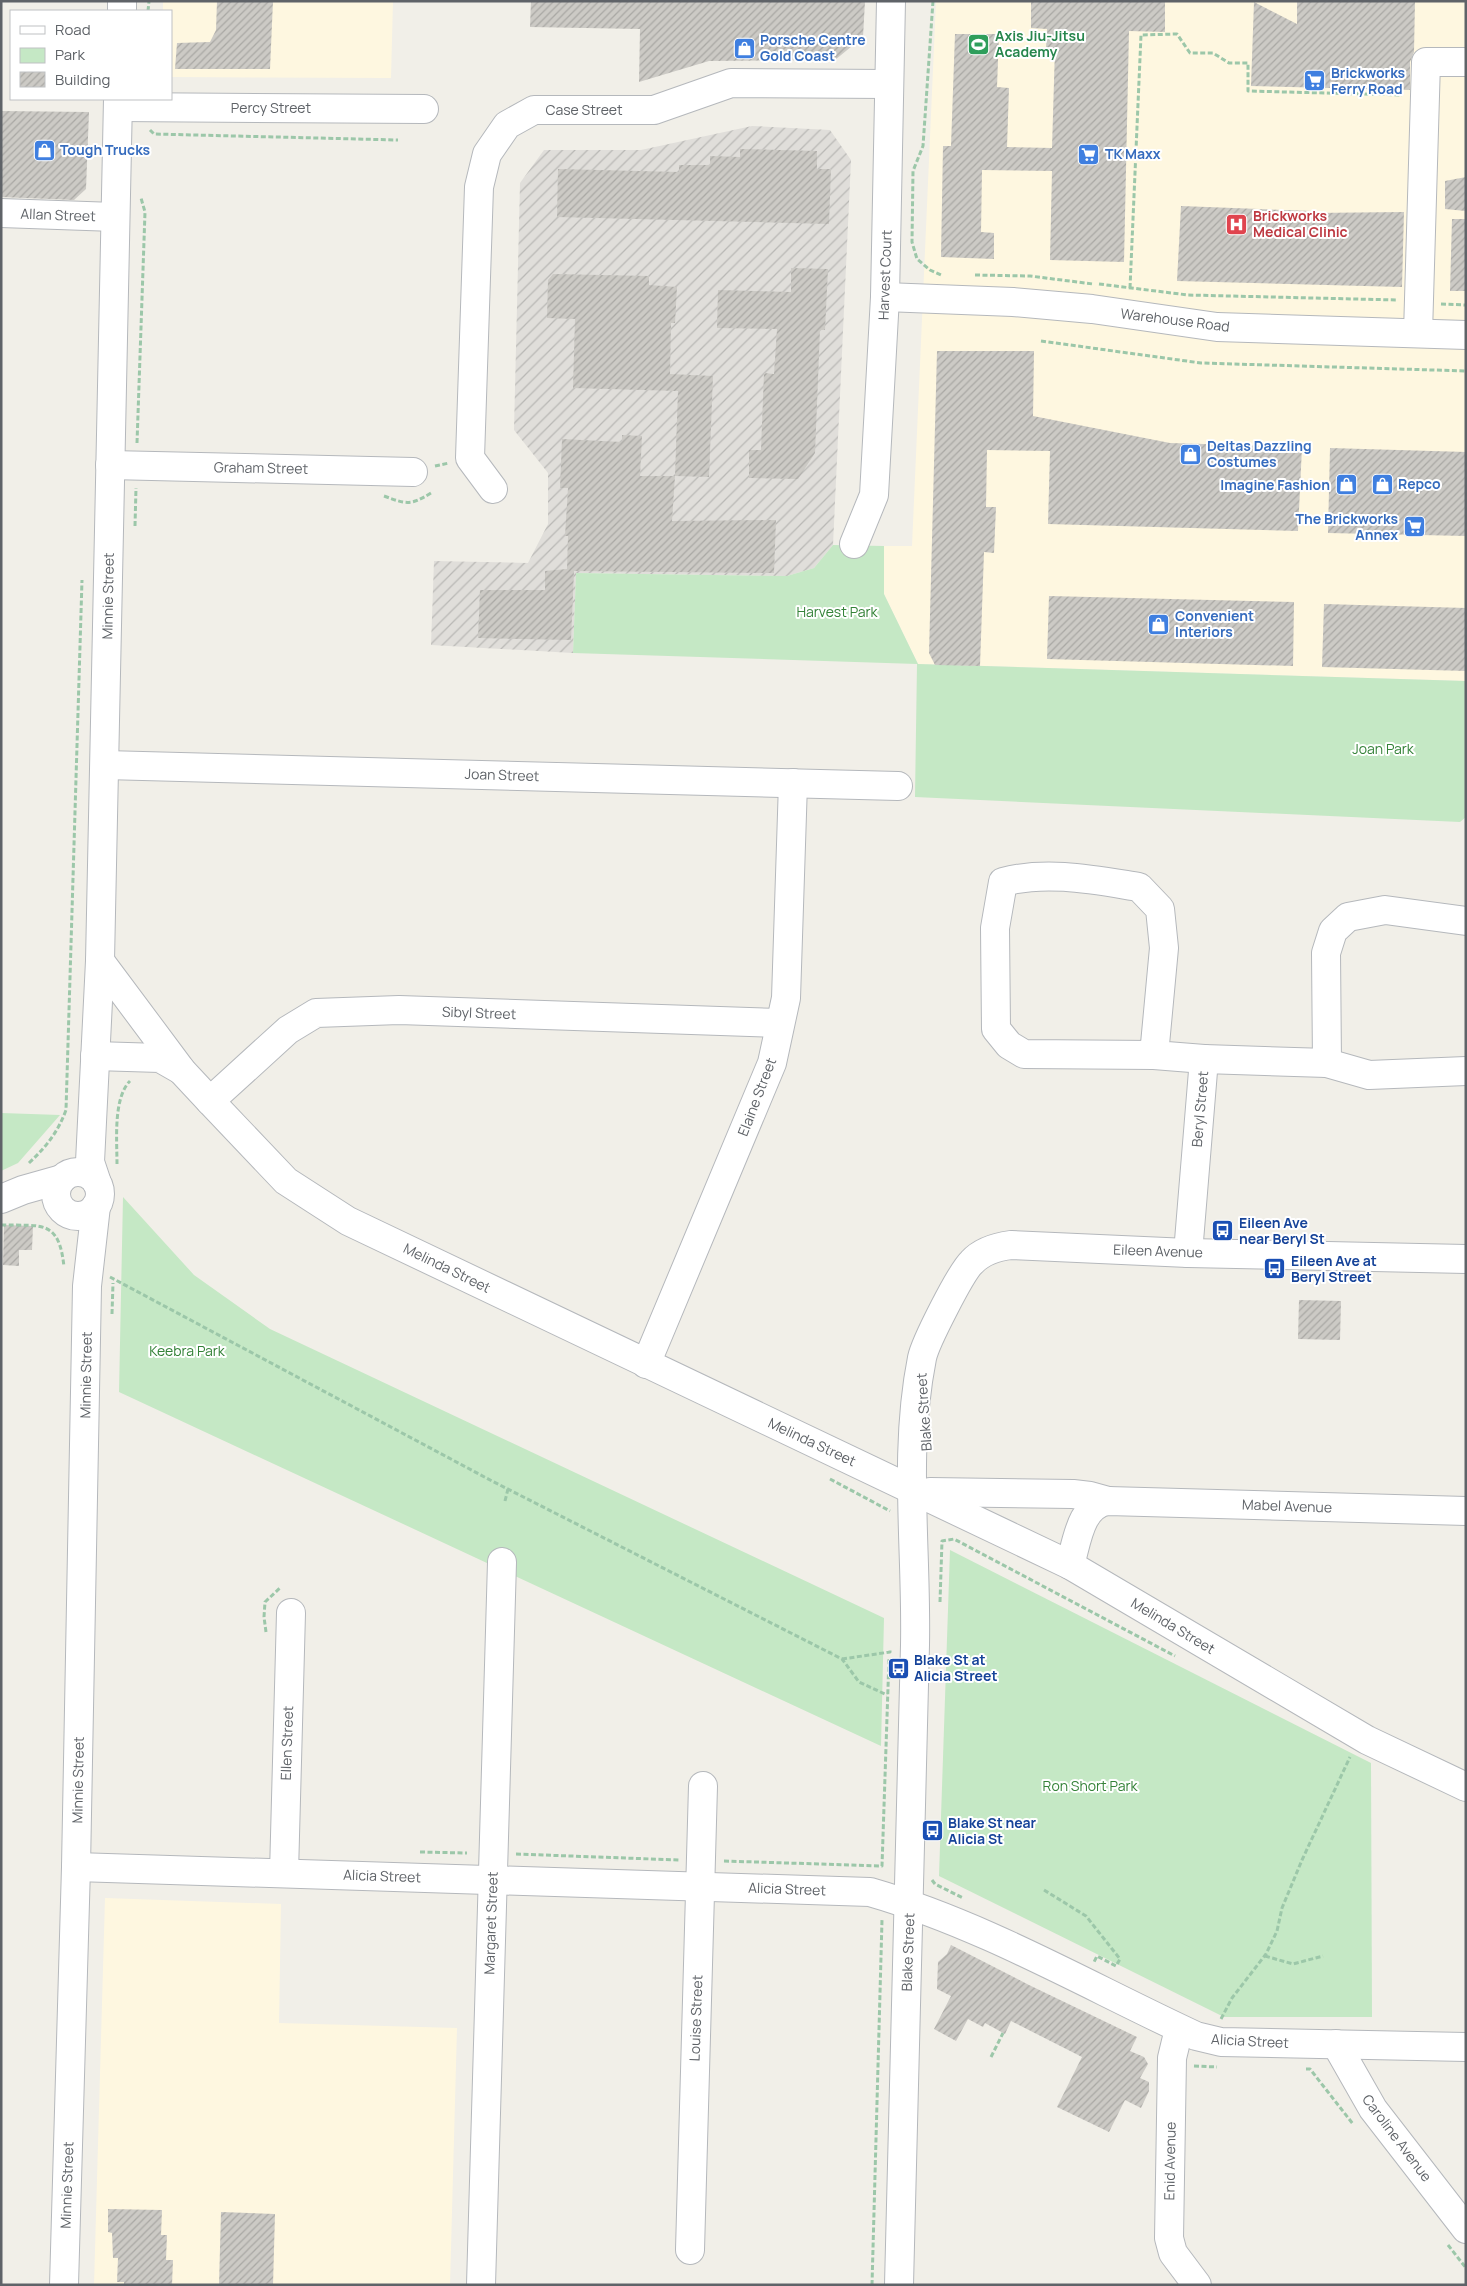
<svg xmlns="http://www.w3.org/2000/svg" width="1467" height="2286" viewBox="0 0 1467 2286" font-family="Manrope,sans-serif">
<defs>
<pattern id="industrial-furrows" width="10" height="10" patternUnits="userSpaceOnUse" patternTransform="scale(1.25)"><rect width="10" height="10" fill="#e0deda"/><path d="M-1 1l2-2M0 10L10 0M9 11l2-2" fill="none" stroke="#b9b8b5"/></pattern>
<pattern id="building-hatch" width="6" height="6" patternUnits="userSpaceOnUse" patternTransform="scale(1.25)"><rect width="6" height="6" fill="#cccac5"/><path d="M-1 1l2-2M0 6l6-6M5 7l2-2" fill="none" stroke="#a9a8a4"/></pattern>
</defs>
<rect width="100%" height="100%" fill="#f1efe8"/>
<g fill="#fef7e0">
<polygon points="163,1 393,1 391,78 171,77 171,11 163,11"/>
<polygon points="936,1 1466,1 1466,681 918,664 884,594 884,546 912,546"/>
<polygon points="105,1898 281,1904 279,2023 457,2028 450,2285 94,2285"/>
</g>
<polygon fill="url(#industrial-furrows)" points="752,126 830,130 851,160 833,545 814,568 787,576 576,573 573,653 431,645 434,561 528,563 548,524 548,473 514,430 520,183 544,150 641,150"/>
<g fill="#c5e8c5">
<polygon points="833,545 884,546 884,594 918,664 1466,681 1466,817 1460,822 915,797 917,664 573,653 576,573 787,576 814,568"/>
<polygon points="1,1113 60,1115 18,1163 1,1171"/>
<polygon points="123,1197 194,1275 270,1329 884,1618 881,1746 119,1392"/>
<polygon points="950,1550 1371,1763 1372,2017 1224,2017 939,1876"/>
</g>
<g fill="url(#building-hatch)">
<polygon points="217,1 273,1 270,69 175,69 177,43 210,42 216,30"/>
<polygon points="531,1 865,1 863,37 835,60 709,61 639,82 640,29 530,27"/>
<polygon points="1031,1 1165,1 1165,32 1129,31 1124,262 1050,260 1052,171 982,170 981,232 994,233 994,259 941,257 943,146 951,146 955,34 999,34 997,87 1009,88 1007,147 1052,148 1055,48 1046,48 1047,29 1031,28"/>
<polygon points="1297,1 1415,1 1414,52 1410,62 1410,90 1251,86 1254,2 1297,24"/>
<polygon points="1,111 89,112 86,189 74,200 1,197"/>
<polygon points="740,149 817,151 817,169 831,169 829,224 557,217 558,169 679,172 679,165 710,165 710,156 740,157"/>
<polygon points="1466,177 1466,211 1445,209 1445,181"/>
<polygon points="1181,206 1312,211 1312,213 1404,212 1402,287 1177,281"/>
<polygon points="1452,219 1466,219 1466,291 1450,291"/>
<polygon points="791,268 828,269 825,330 820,330 815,453 798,479 749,478 749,450 761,450 764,373 774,374 777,329 717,328 718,290 791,292"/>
<polygon points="553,274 649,276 649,285 677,287 675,323 671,323 670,374 713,376 709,477 675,476 678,391 573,388 575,319 547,318 548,280"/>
<polygon points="937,351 1034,351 1033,416 1170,443 1302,447 1298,531 1048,524 1050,451 987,450 986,507 996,507 994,553 984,552 980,666 935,665 929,653"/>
<polygon points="622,435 642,436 640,476 675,476 672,521 776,520 774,573 574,571 571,640 478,638 480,590 545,590 545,571 567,569 568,536 565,536 568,488 560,488 562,439 622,442"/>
<polygon points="1330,448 1466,452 1466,536 1328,533"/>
<polygon points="1049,596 1294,602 1293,666 1047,659"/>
<polygon points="1324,604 1466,608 1466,671 1322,667"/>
<polygon points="4,1225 33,1226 32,1250 19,1250 19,1266 3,1265"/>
<polygon points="1299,1300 1341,1301 1340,1340 1298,1339"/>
<polygon points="951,1945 1029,1985 1137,2037 1130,2051 1144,2057 1148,2064 1140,2078 1149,2082 1149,2091 1141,2108 1125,2100 1109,2132 1057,2107 1082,2057 1011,2021 1005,2034 985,2023 983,2027 968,2019 956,2041 934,2029 951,1996 937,1989 938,1962 947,1954"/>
<polygon points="108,2209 162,2210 161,2235 167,2235 166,2260 173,2260 172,2285 124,2285 124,2282 117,2282 118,2258 113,2258 112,2233 108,2232"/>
<polygon points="221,2212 275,2214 273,2285 219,2285"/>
</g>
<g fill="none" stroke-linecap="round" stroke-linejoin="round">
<defs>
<g id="minor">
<polyline points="122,11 122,1"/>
<polyline points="118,107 424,109"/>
<polyline points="1,213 115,217"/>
<polyline points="885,297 1013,302 1092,309 1217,327 1466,335"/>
<polyline points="1418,333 1426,62 1466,62"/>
<polyline points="110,465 413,472"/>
<polyline points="493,489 470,458 479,187 487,154 507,125 534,110 654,110 731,83 889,84"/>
<polyline points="854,544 874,495 885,297 891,1"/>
<polyline points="105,765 898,786"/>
<polyline points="100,961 182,1071 210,1101 286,1181 348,1221 1070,1565 1367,1740 1466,1787"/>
<path d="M1154,1055L1164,948L1160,909L1139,887C1095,880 1047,870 1003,882L995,928L996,1029L1009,1045L1024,1054L1154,1055L1204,1059"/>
<polyline points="95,1056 160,1058 181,1070"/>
<polyline points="1327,1063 1326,953 1333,931 1348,917 1385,910 1466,921"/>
<polyline points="210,1101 288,1030 316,1013 399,1010 780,1023"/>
<circle cx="78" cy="1194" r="22"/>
<polyline points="97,1183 90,1162 100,961 118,99"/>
<polyline points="1,1199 23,1190 62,1179"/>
<polyline points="1188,1253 1204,1059 1327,1063 1369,1075 1466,1071"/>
<polyline points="646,1364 772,1063 786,998 793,783"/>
<polyline points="930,1492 1073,1494 1090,1496 1108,1501"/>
<path d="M1070,1565C1077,1542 1080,1505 1108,1501L1466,1511"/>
<path d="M76,1867L870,1892C984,1925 1088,1986 1196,2036L1221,2042L1466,2047"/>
<polyline points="284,1873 291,1613"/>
<polyline points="1179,2029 1172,2058 1169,2238 1173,2253 1197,2285"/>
<polyline points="1336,2044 1373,2109 1466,2229"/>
<polyline points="690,2250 703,1786"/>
<polyline points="64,2285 76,1867 87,1286 96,1206"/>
<polyline points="481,2285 502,1562"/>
<path d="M899,2285C905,2071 910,1858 915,1645C917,1549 903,1453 922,1358C925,1343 961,1272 972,1262C982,1251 996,1247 1011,1245L1188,1253L1466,1259"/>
</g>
</defs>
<use href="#minor" stroke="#b5b8bc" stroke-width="30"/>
<g stroke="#9cc7a9" stroke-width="3" stroke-dasharray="5 2.5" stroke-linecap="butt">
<polyline points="933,1 923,146 913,171 912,242 917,259 930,270 941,275"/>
<polyline points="148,11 149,1"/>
<polyline points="150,130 154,134 398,140"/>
<polyline points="975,275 1030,276 1093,284"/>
<polyline points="1099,284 1188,295 1397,300"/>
<polyline points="1130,288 1141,35 1177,34 1190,53 1213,53 1229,63 1248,63 1248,91 1402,95"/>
<polyline points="1441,304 1466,305"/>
<polyline points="1041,341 1201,363 1466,371"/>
<polyline points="137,443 145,212 141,198"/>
<polyline points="435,466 449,463"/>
<path d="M384,496C406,504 410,506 431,493"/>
<polyline points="135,526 136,488"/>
<path d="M29,1163C46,1147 58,1132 66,1110L82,580"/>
<path d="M117,1164C117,1141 113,1098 130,1081"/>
<path d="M1,1225C42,1226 59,1219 64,1267"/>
<polyline points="110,1277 492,1481 842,1659 859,1682 887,1695"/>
<polyline points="112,1314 113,1283"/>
<polyline points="830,1479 890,1511"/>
<polyline points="505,1501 508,1489"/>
<polyline points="940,1602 942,1541 954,1539 1175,1656"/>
<polyline points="266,1632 264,1617 265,1602 281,1587"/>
<polyline points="842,1659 890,1652 890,1649"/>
<polyline points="420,1852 467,1853"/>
<polyline points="516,1854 679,1860"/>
<polyline points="724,1861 882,1866 889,1658"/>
<polyline points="932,1880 935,1884 963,1898"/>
<polyline points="1044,1890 1086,1916 1120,1959 1116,1966 1097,1956 1094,1962"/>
<polyline points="1265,1956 1293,1964 1323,1956"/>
<polyline points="1221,2019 1232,1998 1266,1954 1277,1931 1282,1908 1302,1860 1350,1757"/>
<polyline points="991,2057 1003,2033"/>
<polyline points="1194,2066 1217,2067"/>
<polyline points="1306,2069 1310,2069 1353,2124"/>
<polyline points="1448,2245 1466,2268"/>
<polyline points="872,2285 882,1920"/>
</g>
<use href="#minor" stroke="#fff" stroke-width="28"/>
</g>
<defs>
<symbol id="stadium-square" viewBox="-11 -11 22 22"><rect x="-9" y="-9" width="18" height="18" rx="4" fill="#2e9e5b" stroke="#fff"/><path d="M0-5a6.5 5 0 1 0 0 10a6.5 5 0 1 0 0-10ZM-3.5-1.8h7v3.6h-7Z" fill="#fff"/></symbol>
<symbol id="shop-square" viewBox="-11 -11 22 22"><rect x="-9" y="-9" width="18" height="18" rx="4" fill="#3f7fe0" stroke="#fff"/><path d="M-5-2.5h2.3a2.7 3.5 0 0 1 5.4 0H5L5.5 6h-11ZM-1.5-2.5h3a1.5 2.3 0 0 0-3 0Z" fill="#fff"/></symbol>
<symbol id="supermarket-square" viewBox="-11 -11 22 22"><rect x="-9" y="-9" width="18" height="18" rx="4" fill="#3f7fe0" stroke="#fff"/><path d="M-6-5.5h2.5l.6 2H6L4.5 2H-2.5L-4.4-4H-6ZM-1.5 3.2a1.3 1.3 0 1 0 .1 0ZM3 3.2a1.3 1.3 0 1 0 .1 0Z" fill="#fff"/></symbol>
<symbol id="hospital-square" viewBox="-11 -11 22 22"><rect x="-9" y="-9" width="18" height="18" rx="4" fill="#e0444e" stroke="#fff"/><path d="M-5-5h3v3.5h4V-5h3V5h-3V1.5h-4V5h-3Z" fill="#fff"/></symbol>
<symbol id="bus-square" viewBox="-11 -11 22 22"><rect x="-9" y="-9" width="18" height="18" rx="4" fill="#1a4fb4" stroke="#fff"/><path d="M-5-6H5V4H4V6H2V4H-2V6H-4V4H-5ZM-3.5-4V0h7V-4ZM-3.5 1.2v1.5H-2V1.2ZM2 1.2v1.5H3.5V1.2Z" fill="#fff"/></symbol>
</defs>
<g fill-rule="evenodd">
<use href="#stadium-square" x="966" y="32" width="25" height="25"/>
<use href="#shop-square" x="732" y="36" width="25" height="25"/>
<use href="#supermarket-square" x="1302" y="68" width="25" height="25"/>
<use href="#shop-square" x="32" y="138" width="25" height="25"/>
<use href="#supermarket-square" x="1076" y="142" width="25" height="25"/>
<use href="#hospital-square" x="1224" y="212" width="25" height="25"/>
<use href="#shop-square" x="1178" y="442" width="25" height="25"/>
<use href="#shop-square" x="1370" y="472" width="25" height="25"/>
<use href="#shop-square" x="1334" y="472" width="25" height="25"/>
<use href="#supermarket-square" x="1402" y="514" width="25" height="25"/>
<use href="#shop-square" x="1146" y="612" width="25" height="25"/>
<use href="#bus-square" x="1210" y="1218" width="25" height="25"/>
<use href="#bus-square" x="1262" y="1256" width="25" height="25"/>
<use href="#bus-square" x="886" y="1656" width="25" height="25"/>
<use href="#bus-square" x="920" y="1818" width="25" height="25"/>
</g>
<g text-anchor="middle" stroke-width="4" stroke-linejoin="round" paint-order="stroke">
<g font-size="14" font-weight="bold" fill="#27864d" stroke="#fff" text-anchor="start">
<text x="995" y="41">Axis Jiu-Jitsu<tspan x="995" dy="16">Academy</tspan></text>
</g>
<g font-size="14" font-weight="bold" fill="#366cbe" stroke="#fff" text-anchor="start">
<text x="760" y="45">Porsche Centre<tspan x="760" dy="16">Gold Coast</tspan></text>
<text x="1331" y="78">Brickworks<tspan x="1331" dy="16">Ferry Road</tspan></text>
<text x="60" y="155">Tough Trucks</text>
<text x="1105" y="159">TK Maxx</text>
<text x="1207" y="451">Deltas Dazzling<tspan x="1207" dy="16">Costumes</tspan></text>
<text x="1398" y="489">Repco</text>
<text x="1330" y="490" text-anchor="end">Imagine Fashion</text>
<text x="1398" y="524" text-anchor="end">The Brickworks<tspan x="1398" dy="16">Annex</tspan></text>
<text x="1175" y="621">Convenient<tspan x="1175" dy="16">Interiors</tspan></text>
</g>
<g font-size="14" fill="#5f6368" stroke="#fff">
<text x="271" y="113">Percy Street</text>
<text x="584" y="115">Case Street</text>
<text transform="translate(58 215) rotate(2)" y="5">Allan Street</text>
<text transform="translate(885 275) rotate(-88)" y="5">Harvest Court</text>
<text transform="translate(1175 320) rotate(7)" y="5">Warehouse Road</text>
<text transform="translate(261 468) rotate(1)" y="5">Graham Street</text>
<text transform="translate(108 596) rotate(-89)" y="5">Minnie Street</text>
<text transform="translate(502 775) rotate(2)" y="5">Joan Street</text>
<text transform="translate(479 1013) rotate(2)" y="5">Sibyl Street</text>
<text transform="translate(757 1097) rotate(-69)" y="5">Elaine Street</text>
<text transform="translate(1200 1109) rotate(-85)" y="5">Beryl Street</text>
<text transform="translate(1158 1251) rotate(2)" y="5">Eileen Avenue</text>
<text transform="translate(447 1268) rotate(26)" y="5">Melinda Street</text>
<text transform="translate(86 1375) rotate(-89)" y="5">Minnie Street</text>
<text transform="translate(924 1412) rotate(-94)" y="5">Blake Street</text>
<text transform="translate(812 1442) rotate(25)" y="5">Melinda Street</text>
<text transform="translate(1287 1506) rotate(2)" y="5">Mabel Avenue</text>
<text transform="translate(1173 1626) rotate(31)" y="5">Melinda Street</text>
<text transform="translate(287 1743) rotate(-88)" y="5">Ellen Street</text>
<text transform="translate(78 1780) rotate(-89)" y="5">Minnie Street</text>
<text transform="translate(382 1876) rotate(2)" y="5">Alicia Street</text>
<text transform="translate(787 1889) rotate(2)" y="5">Alicia Street</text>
<text transform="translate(491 1923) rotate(-88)" y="5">Margaret Street</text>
<text transform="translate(908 1952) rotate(-88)" y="5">Blake Street</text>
<text transform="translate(696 2018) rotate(-88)" y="5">Louise Street</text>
<text transform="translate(1250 2041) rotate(3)" y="5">Alicia Street</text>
<text transform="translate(1397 2138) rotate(53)" y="5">Caroline Avenue</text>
<text transform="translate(1170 2161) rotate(-89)" y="5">Enid Avenue</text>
<text transform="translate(67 2185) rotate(-88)" y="5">Minnie Street</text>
</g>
<g font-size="14" font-weight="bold" fill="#be3a42" stroke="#fff" text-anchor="start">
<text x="1253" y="221">Brickworks<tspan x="1253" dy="16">Medical Clinic</tspan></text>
</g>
<g font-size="14" fill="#348238" stroke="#fff">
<text x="837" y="617">Harvest Park</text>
<text x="1383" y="754">Joan Park</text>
<text x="187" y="1356">Keebra Park</text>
<text x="1090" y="1791">Ron Short Park</text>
</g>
<g font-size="14" font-weight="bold" fill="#164399" stroke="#fff" text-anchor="start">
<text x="1239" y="1228">Eileen Ave<tspan x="1239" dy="16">near Beryl St</tspan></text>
<text x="1291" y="1266">Eileen Ave at<tspan x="1291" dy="16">Beryl Street</tspan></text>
<text x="914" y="1665">Blake St at<tspan x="914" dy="16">Alicia Street</tspan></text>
<text x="948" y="1828">Blake St near<tspan x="948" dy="16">Alicia St</tspan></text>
</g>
</g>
<rect width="1467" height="2286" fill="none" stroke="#5f6368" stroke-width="5"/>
<rect x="10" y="10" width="162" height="90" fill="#ffffff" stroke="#bfc1c3"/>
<rect x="20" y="26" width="25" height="8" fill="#ffffff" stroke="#bfc1c3"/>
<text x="55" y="35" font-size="15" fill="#5f6368">Road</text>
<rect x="20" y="48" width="25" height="15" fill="#c5e8c5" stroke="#bfc1c3"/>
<text x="55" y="60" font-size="15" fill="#5f6368">Park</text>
<rect x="20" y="72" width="25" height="15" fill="url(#building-hatch)" stroke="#bfc1c3"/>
<text x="55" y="85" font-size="15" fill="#5f6368">Building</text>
</svg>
